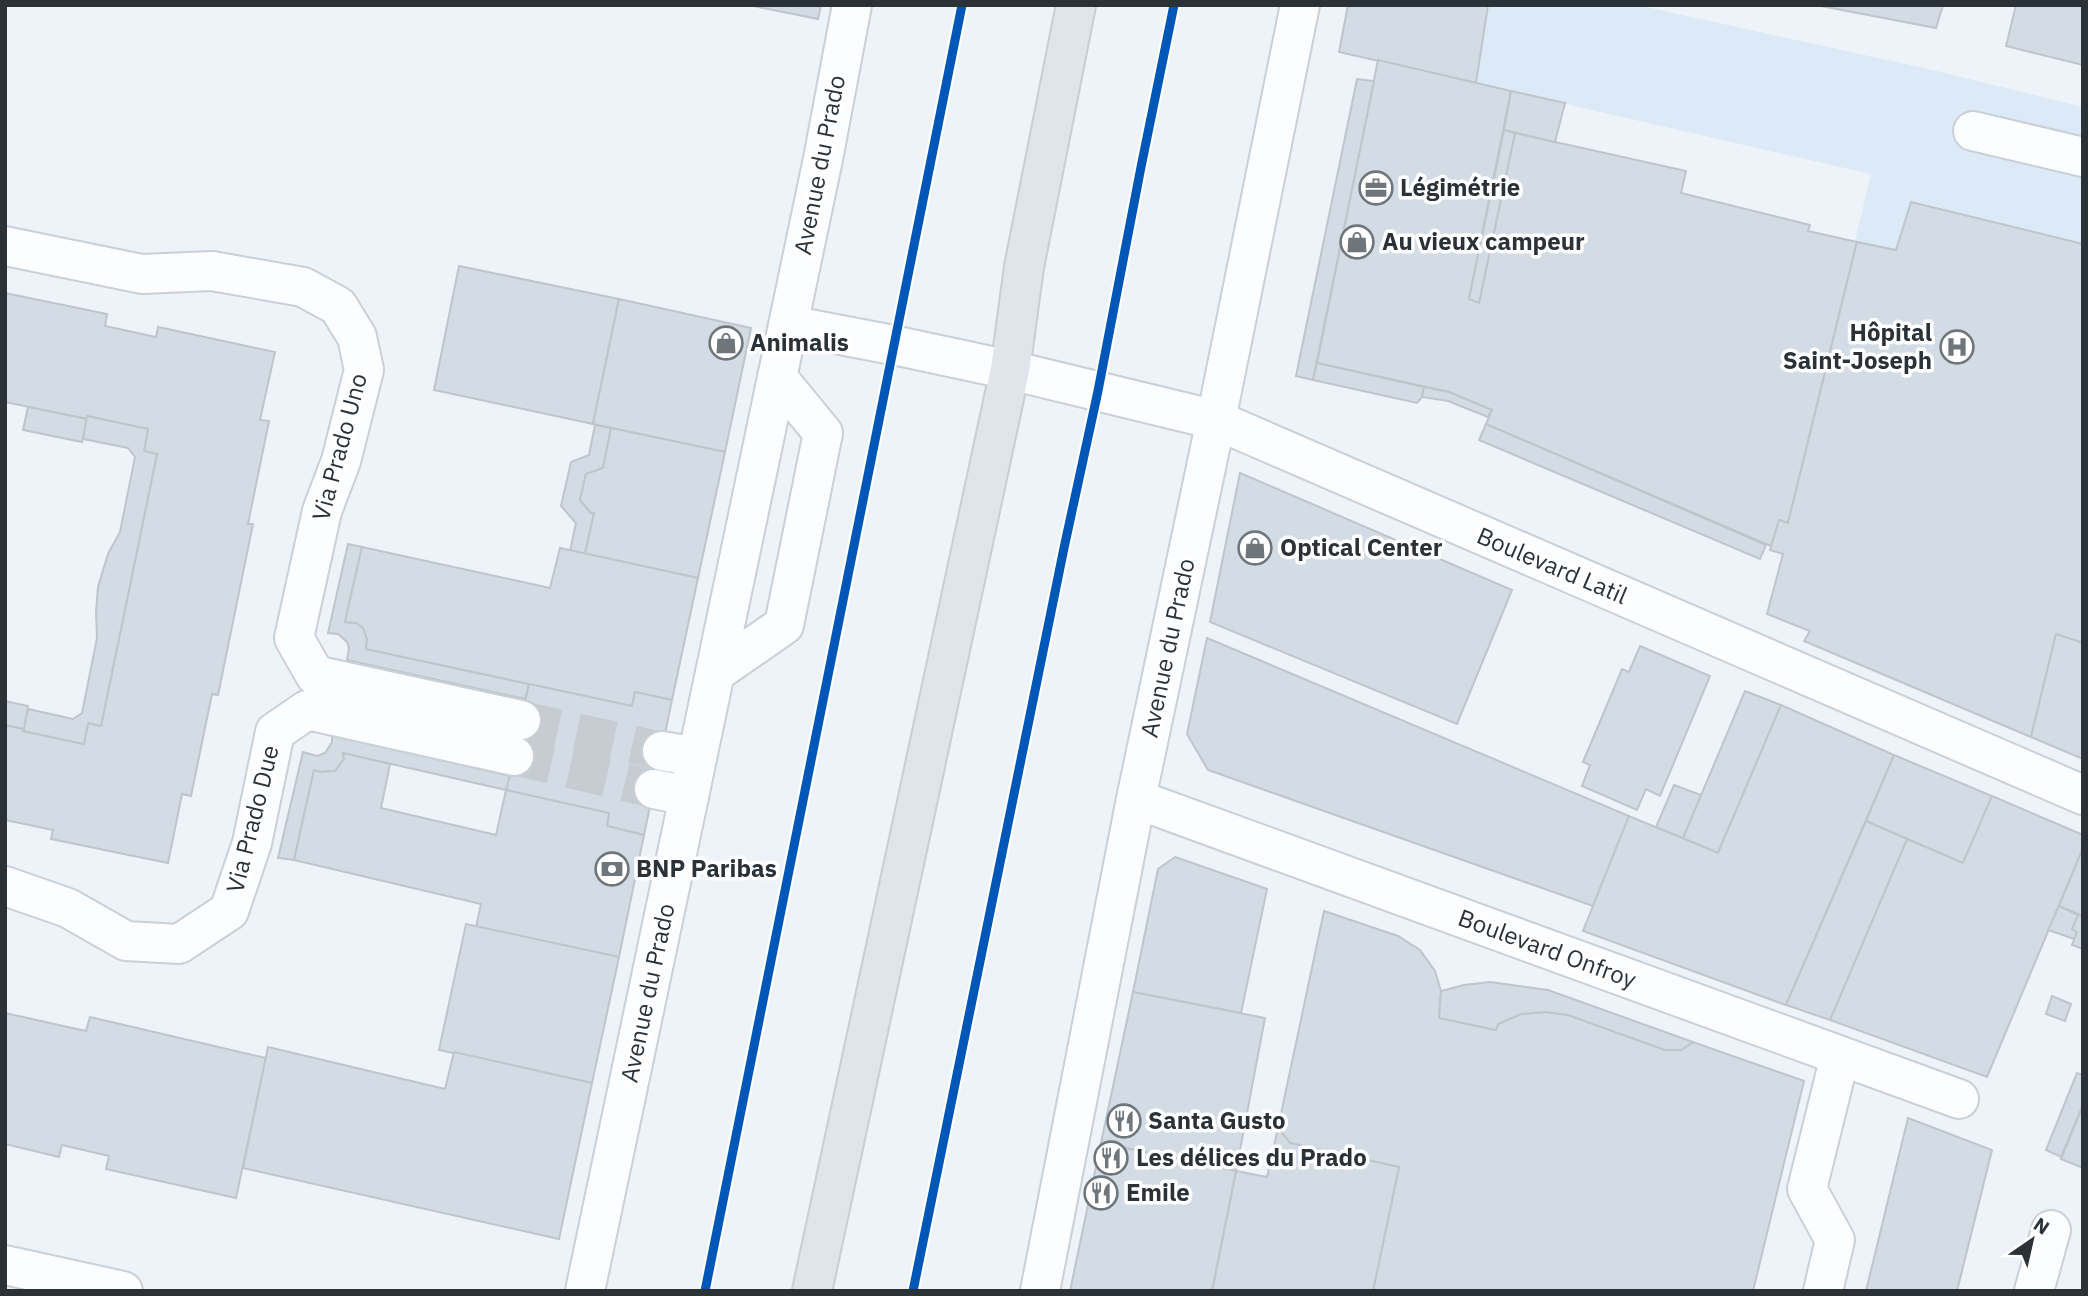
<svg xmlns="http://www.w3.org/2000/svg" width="2088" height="1296" viewBox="0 0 2088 1296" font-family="'IBM Plex Sans',sans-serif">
<rect width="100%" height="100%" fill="#edf3f9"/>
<polygon fill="#dbeaf6" points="1348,5 1637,5 1937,71 2083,107 2083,760 1804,641 1809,631 1767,614 1783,555 1770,550 1779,520 1788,522 1871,174 1339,52"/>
<g fill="#d3dce4" stroke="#bfc5cb" stroke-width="2">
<polygon points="748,5 821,5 818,19"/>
<polygon points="1348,5 1488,5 1476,83 1339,52"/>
<polygon points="1816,5 1943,5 1936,28"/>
<polygon points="2016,5 2083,5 2083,65 2006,46"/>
<polygon points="1378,60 1511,91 1469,299 1479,303 1515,133 1686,171 1681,193 1810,225 1808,231 1857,242 1788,523 1779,520 1771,546 1486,424 1492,410 1449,392 1317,363"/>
<polygon points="1357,79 1374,81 1313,380 1296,376"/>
<polygon points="1511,91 1565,103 1555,142 1504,130"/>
<polygon points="1504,130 1515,133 1479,303 1469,299"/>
<polygon points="1911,202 2083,244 2083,643 2056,634 2031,737 1804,641 1810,631 1767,614 1783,554 1770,550 1779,520 1788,523 1857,242 1896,250"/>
<polygon points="459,266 619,299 593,424 434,390"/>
<polygon points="5,293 107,314 105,326 156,337 158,327 275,352 260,420 269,421 248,524 253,524 218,695 212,694 191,796 182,794 168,863 51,839 53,830 5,820 5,725 24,729 23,731 84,744 88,723 101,726 157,454 144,451 148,429 87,416 87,419 5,402"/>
<polygon points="619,299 751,328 725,452 593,424"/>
<polygon points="1317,363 1424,387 1422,397 1417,403 1313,380"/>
<polygon points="1424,387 1449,392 1492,410 1488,417 1448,401 1422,397"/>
<polygon points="28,407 87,419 82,442 23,430"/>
<polygon points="87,416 148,429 144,451 157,454 101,726 88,723 84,744 23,731 28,709 73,719 82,713 97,638 96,612 98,587 108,554 120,532 135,457 128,448 83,439"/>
<polygon points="1486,424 1766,545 1760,559 1479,440"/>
<polygon points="595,425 611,428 603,468 586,474 580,500 591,513 594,513 585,554 570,551 576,523 561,506 571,462 589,455"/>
<polygon points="611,428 725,452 698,578 585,554 594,513 591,513 580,500 586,474 603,468"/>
<polygon points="1240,473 1512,590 1457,724 1210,622"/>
<polygon points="348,544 362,547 345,622 357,623 363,628 367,639 366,649 529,684 525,699 347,660 349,648 347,642 338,634 328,633"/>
<polygon points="362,547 550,588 560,548 698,578 672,700 635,692 632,706 366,649 367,639 363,628 357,623 345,622"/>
<polygon points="2056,634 2083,643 2083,759 2031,737"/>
<polygon points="1207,638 1629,816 1593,906 1208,770 1187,734"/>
<polygon points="1640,646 1710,676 1660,796 1646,789 1637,810 1582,786 1590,765 1583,762 1622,669 1629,672"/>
<polygon points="529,684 632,706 635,692 672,700 644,835 607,826 609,813 506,790"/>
<polygon points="1745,691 1781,705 1718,853 1683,838"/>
<polygon points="5,701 28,706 24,729 5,725"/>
<polygon points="1781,705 1894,755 1786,1005 1583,931 1629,816 1718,853"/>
<polygon points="332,735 510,776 506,790 343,753 344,759 335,771 320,772 314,770 294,860 278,858 303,752 317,756 325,753 332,742"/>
<polygon points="343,753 390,764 381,808 496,835 506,790 609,813 607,826 644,835 619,957 476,927 481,904 294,860 314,770 320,772 335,771 344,759"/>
<polygon points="1894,755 1992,796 1963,863 1866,821"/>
<polygon points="1674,785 1701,795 1683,838 1656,827"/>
<polygon points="1992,796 2083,835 2083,848 1987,1077 1830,1020 1907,839 1963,863"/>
<polygon points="1866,821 1907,839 1830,1020 1786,1005"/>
<polygon points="2083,848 2083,916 2059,906"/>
<polygon points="1175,857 1267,889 1241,1013 1133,992 1158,869"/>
<polygon points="2059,906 2078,915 2072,929 2077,932 2074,939 2048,930"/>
<polygon points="1324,911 1398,936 1420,950 1435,971 1441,991 1439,1018 1496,1030 1498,1024 1521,1014 1546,1012 1568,1015 1665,1050 1681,1050 1693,1042 1804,1081 1753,1291 1373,1291 1399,1167 1290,1143 1278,1128"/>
<polygon points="2078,915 2083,916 2083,949 2072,945 2077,932 2072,929"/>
<polygon points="466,924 619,957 592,1083 439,1050"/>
<polygon points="1490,982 1548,990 1693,1042 1681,1050 1665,1050 1568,1015 1546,1012 1521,1014 1498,1024 1496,1030 1439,1018 1441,991 1464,985"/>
<polygon points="1133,992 1265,1018 1236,1171 1101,1143"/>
<polygon points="2052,996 2071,1004 2065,1021 2046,1014"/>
<polygon points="5,1013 86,1031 90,1017 266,1058 236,1198 106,1169 109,1156 62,1145 59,1157 5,1144"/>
<polygon points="268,1047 445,1089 454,1052 592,1083 559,1239 243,1168"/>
<polygon points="2077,1073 2083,1075 2083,1105 2061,1157 2046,1150"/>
<polygon points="2083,1105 2083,1168 2061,1159"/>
<polygon points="1908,1118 1992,1150 1957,1291 1866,1291"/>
<polygon points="1278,1128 1290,1143 1399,1167 1373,1291 1212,1291 1236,1171 1267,1177"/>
<polygon points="1101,1143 1236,1171 1212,1291 1070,1291"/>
</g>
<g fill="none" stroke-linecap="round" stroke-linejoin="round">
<g stroke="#c6ccd2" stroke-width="38" stroke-dasharray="38 19" stroke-linecap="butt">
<polyline points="521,720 662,751"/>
<polyline points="514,756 654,789"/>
</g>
<defs>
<g id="minor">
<polyline points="1973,131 2083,157"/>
<polyline points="5,246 142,274 212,271 303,287 338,306 357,337 364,370 341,461 322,511 294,638 315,675 521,720"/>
<polyline points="788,325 893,345 1010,370 1216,420 2083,795"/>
<polyline points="715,673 784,625 823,433 777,377"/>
<polyline points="662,751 697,757"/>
<polyline points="654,789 689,796"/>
<polyline points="1136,799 1959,1099"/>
<polyline points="5,886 68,908 126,941 179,944 229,911 252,843 275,732 307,710 514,756"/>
<polyline points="5,1265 123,1291"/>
<polyline points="585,1291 823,159 852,5"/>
<polyline points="1040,1291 1136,799 1216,420 1300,5"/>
<polyline points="1823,1291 1835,1240 1807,1189 1840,1056"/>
<polyline points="2034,1291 2051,1230"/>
</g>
<polyline id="major" points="812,1291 1010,370 1024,267 1076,5"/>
</defs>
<use href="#minor" stroke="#c9d0d6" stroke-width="42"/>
<use href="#major" stroke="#caced1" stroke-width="42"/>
<use href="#minor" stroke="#fcfdfe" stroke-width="38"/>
<use href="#major" stroke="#dfe5ea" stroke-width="38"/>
<defs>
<g id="cycleway">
<polyline points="705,1291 962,5"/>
<polyline points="913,1291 1064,548 1098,391 1141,167 1174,5"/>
</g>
</defs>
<use href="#cycleway" stroke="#fff" stroke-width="13"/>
<use href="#cycleway" stroke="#0057b8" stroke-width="9"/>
</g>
<defs>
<symbol id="office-ring" viewBox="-11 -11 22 22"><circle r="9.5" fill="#fff" stroke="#6e767c" stroke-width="1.5"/><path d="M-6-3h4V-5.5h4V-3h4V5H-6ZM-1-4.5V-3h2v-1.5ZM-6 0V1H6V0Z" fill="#6e767c"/></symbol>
<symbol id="shop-ring" viewBox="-11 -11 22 22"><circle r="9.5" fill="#fff" stroke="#6e767c" stroke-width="1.5"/><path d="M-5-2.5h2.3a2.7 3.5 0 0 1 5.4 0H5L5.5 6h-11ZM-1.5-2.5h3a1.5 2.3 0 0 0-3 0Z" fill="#6e767c"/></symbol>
<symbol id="hospital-ring" viewBox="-11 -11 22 22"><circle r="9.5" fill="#fff" stroke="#6e767c" stroke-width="1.5"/><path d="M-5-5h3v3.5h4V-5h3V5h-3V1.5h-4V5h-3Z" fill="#6e767c"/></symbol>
<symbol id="bank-ring" viewBox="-11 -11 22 22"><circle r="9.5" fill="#fff" stroke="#6e767c" stroke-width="1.5"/><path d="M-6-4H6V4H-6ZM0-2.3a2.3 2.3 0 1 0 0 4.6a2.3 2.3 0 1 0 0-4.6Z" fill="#6e767c"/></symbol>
<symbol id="restaurant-ring" viewBox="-11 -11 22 22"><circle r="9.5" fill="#fff" stroke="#6e767c" stroke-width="1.5"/><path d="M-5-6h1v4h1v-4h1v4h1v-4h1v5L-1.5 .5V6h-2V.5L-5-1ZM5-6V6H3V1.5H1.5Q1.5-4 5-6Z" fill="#6e767c"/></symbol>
</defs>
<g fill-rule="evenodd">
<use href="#office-ring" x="1357" y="169" width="38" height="38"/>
<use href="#shop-ring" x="1338" y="223" width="38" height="38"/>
<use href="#shop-ring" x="707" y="324" width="38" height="38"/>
<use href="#hospital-ring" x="1938" y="328" width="38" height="38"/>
<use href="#shop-ring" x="1236" y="529" width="38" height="38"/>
<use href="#bank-ring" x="593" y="850" width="38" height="38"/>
<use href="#restaurant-ring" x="1105" y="1102" width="38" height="38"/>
<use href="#restaurant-ring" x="1092" y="1139" width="38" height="38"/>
<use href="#restaurant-ring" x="1082" y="1174" width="38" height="38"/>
</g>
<g text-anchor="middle" stroke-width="7" stroke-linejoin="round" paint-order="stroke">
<g font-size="24" fill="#2a3238" stroke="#fff">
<text transform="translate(820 165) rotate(-79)" y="8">Avenue du Prado</text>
<text transform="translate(340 447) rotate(-75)" y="8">Via Prado Uno</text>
<text transform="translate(1552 566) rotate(23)" y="8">Boulevard Latil</text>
<text transform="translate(1168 648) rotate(-78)" y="8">Avenue du Prado</text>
<text transform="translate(253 819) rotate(-76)" y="8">Via Prado Due</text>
<text transform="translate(1547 949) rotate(20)" y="8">Boulevard Onfroy</text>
<text transform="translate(648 993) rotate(-78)" y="8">Avenue du Prado</text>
</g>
<g font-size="24" font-weight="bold" fill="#2a3238" stroke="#fff" text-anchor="start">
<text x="1400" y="196">Légimétrie</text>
<text x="1382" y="250">Au vieux campeur</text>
<text x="1932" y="341" text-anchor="end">Hôpital<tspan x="1932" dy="28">Saint-Joseph</tspan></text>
<text x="750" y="351">Animalis</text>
<text x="1280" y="556">Optical Center</text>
<text x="636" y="877">BNP Paribas</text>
<text x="1148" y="1129">Santa Gusto</text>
<text x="1136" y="1166">Les délices du Prado</text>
<text x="1126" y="1201">Emile</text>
</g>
</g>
<rect width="2088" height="1296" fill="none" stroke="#2a3238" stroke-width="14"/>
<g transform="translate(2032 1240) rotate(34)" stroke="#ffffff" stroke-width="5" paint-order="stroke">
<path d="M0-5L12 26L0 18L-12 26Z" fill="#2a3238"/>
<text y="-10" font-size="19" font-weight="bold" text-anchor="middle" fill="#2a3238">N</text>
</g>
</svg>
